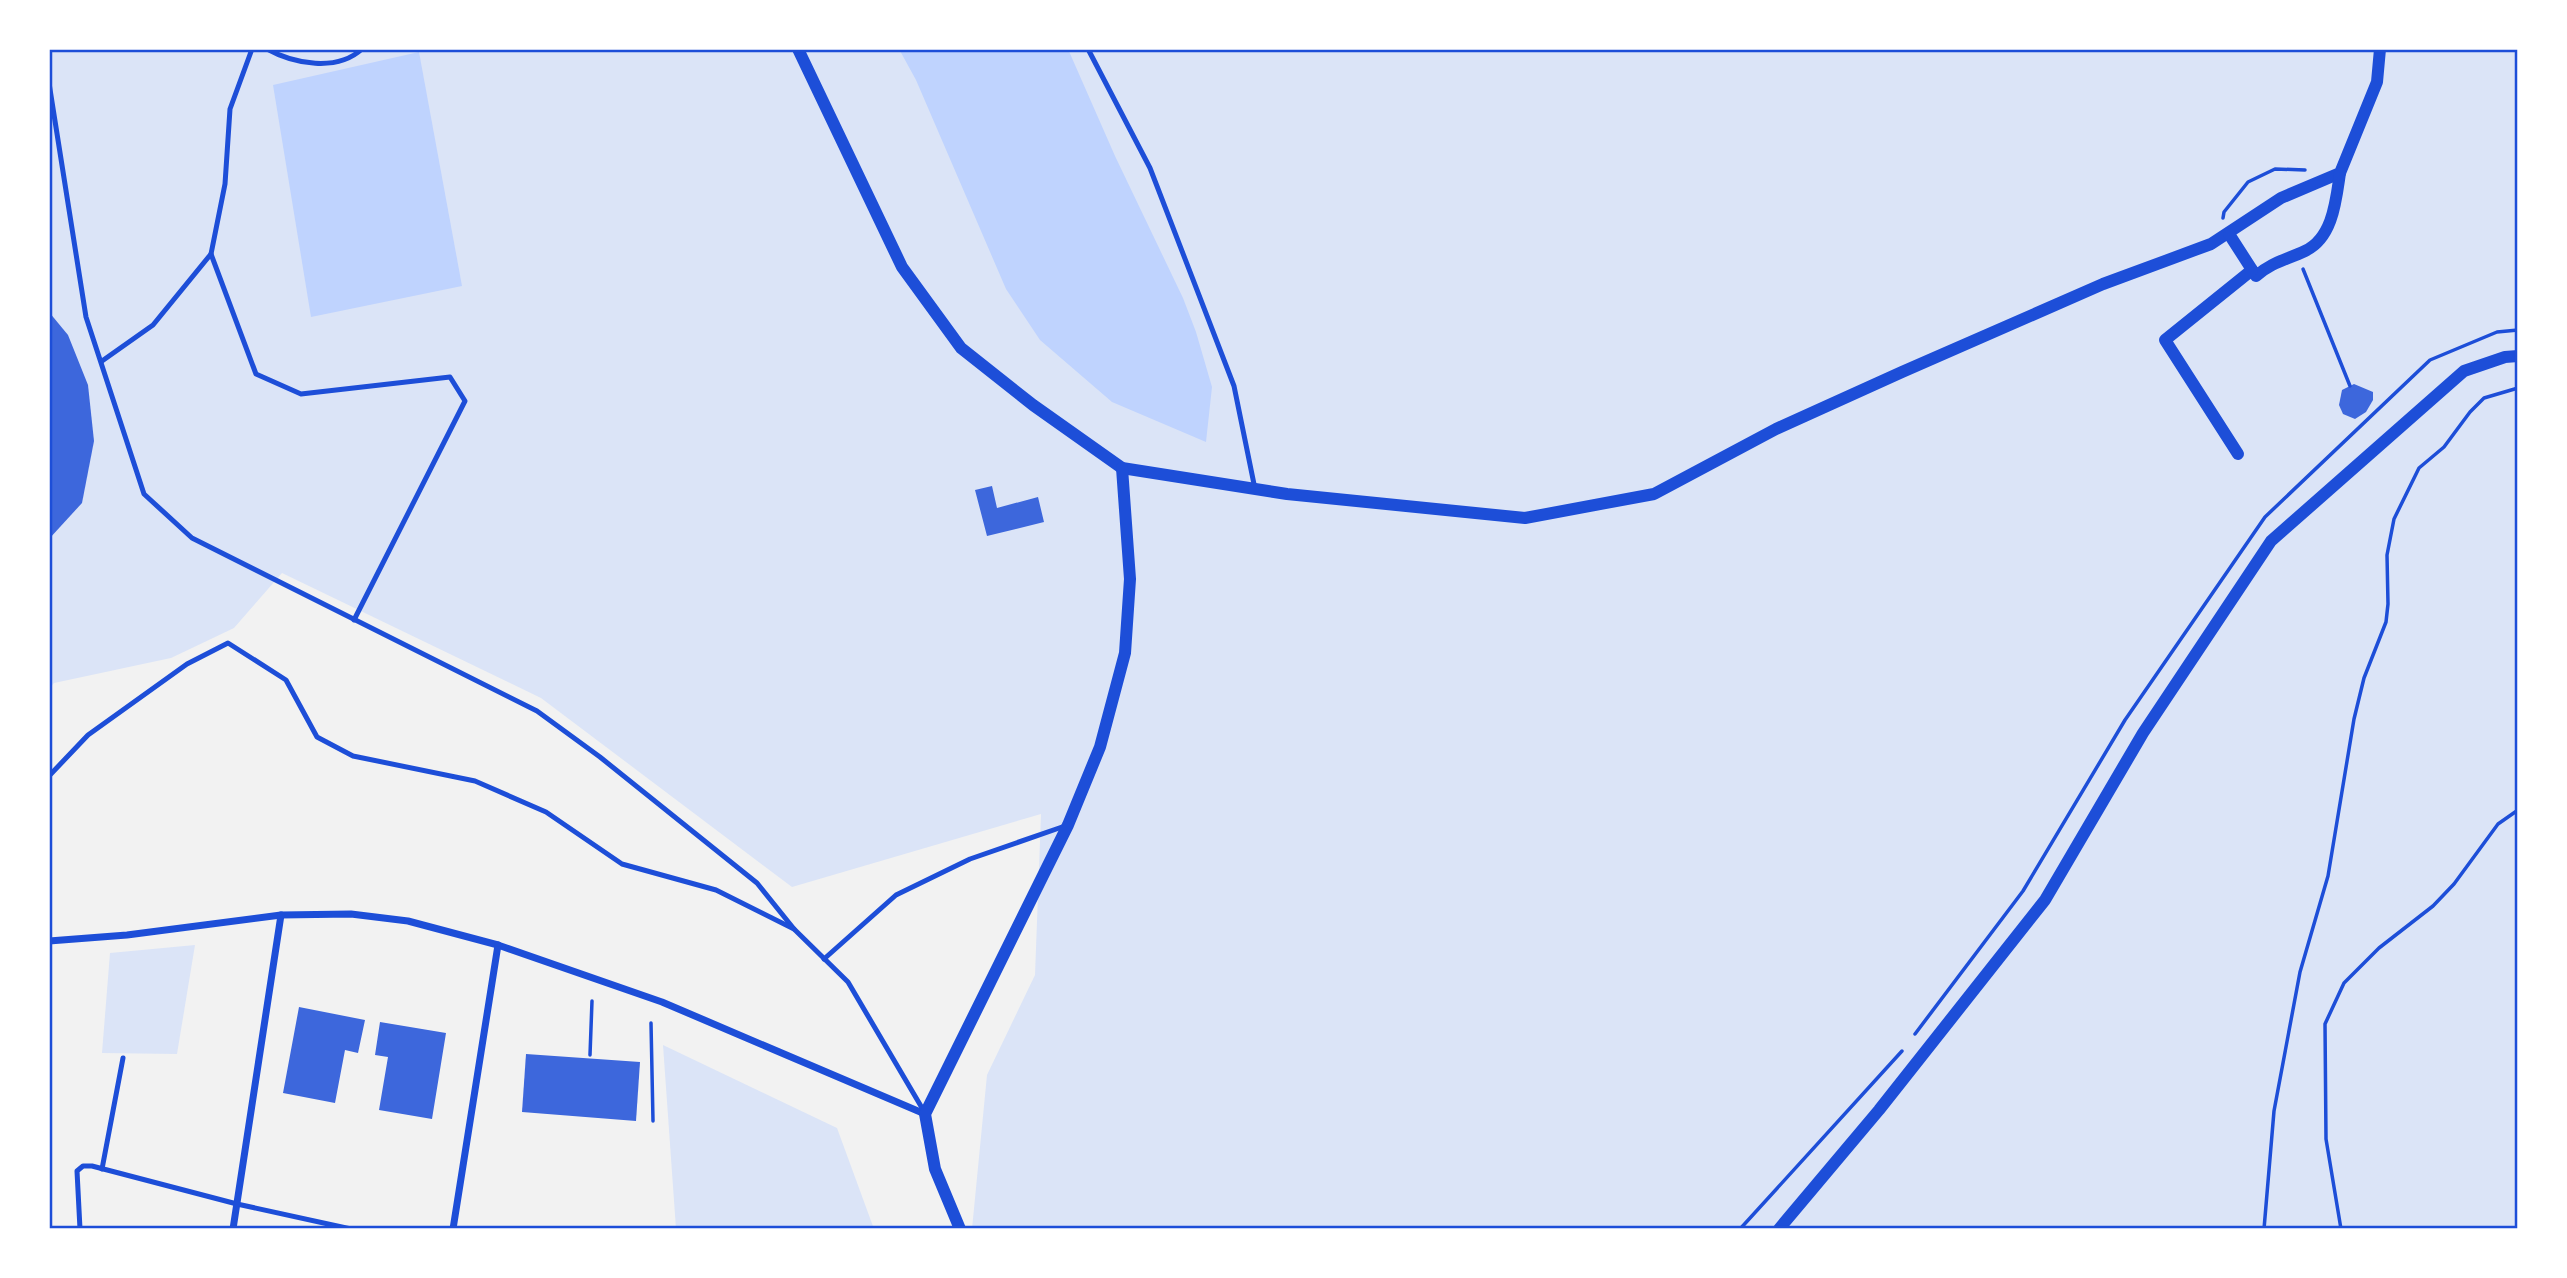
<svg xmlns="http://www.w3.org/2000/svg" width="2567" height="1278" viewBox="0 0 2567 1278" font-family="Arial,sans-serif">
<rect width="100%" height="100%" fill="#f2f2f2"/>
<g fill="#dbe4f7">
<polygon points="49,49 2518,49 2518,1229 972,1229 987,1075 1035,975 1041,814 792,887 541,698 282,573 234,628 171,658 54,683 49,689"/>
<polygon points="195,945 177,1054 102,1053 110,953"/>
<polygon points="663,1045 837,1128 874,1229 676,1229"/>
</g>
<g fill="#bfd3fe">
<polygon points="899,49 1068,49 1115,156 1183,298 1196,332 1212,387 1206,442 1112,402 1040,340 1006,289 916,80"/>
<polygon points="419,52 462,286 311,317 273,85"/>
</g>
<g fill="#3d67dc">
<polygon points="49,312 68,335 88,385 94,441 82,503 49,539"/>
<polygon points="2354,384 2373,392 2373,400 2366,412 2355,419 2343,414 2339,405 2342,390"/>
<polygon points="992,486 997,508 1038,497 1044,522 987,536 975,490"/>
<polygon points="299,1007 365,1020 358,1053 345,1050 335,1103 283,1093"/>
<polygon points="380,1022 446,1033 432,1119 379,1110 388,1057 375,1055"/>
<polygon points="526,1054 640,1062 636,1121 522,1112"/>
</g>
<g fill="none" stroke-linecap="round" stroke-linejoin="round">
<g stroke="#1d4ed8" stroke-width="3.5">
<polyline points="2223,218 2224,212 2248,182 2275,169 2305,170"/>
<polyline points="2303,269 2350,386"/>
<polyline points="651,1023 653,1121"/>
<polyline points="1915,1034 2023,891 2125,720 2265,517 2430,360 2497,332 2518,330"/>
<polyline points="590,1055 592,1001"/>
<polyline points="1740,1229 1902,1051"/>
<polyline points="2264,1229 2274,1111 2300,972 2328,876 2354,719 2364,678 2386,622 2388,604 2387,555 2394,519 2419,468 2444,447 2470,412 2484,398 2518,388"/>
<polyline points="2341,1229 2326,1139 2325,1024 2344,983 2379,948 2433,906 2454,884 2498,824 2518,810"/>
</g>
<g stroke="#1d4ed8" stroke-width="5">
<path d="M267,49C294,64 337,72 362,49"/>
<polyline points="1088,49 1150,168 1234,386 1255,489"/>
<polyline points="49,83 86,317 144,494 192,538 537,711 600,757 757,883 794,929"/>
<polyline points="211,254 256,374 301,394 450,377 465,401 354,620"/>
<polyline points="102,361 153,325 211,254 225,184 230,109 252,49"/>
<polyline points="49,776 88,735 187,664 228,643 286,680 317,737 353,756 475,781 546,812 622,864 716,890 794,929 848,982 925,1113"/>
<polyline points="824,959 896,895 970,859 1065,826"/>
<polyline points="102,1169 123,1058"/>
<polyline points="80,1229 77,1171 83,1166 92,1166 237,1204 351,1229"/>
</g>
<g stroke="#1d4ed8" stroke-width="7">
<polyline points="49,941 127,935 281,915 351,914 408,921 498,945 662,1002 925,1114"/>
<polyline points="233,1229 281,915"/>
<polyline points="453,1229 498,945"/>
</g>
<g stroke="#1d4ed8" stroke-width="12">
<polyline points="798,49 902,267 961,348 1033,405 1122,468 1287,494 1525,518 1654,494 1776,429 1902,372 2103,284 2211,244 2281,198 2340,173 2377,82 2380,49"/>
<path d="M2229,234L2256,276C2272,262 2286,260 2305,251C2333,238 2336,200 2340,173"/>
<polyline points="2238,454 2165,340 2252,270"/>
<polyline points="960,1229 935,1169 925,1114 1068,825 1100,747 1125,653 1130,579 1122,468"/>
<polyline points="1779,1229 1879,1110 2045,900 2143,733 2271,541 2464,371 2505,357 2518,356"/>
</g>
</g>
<rect width="2567" height="1278" fill="none" stroke="#ffffff" stroke-width="102"/>
<rect x="51" y="51" width="2465" height="1176" fill="none" stroke="#1d4ed8" stroke-width="2.5"/>
</svg>
